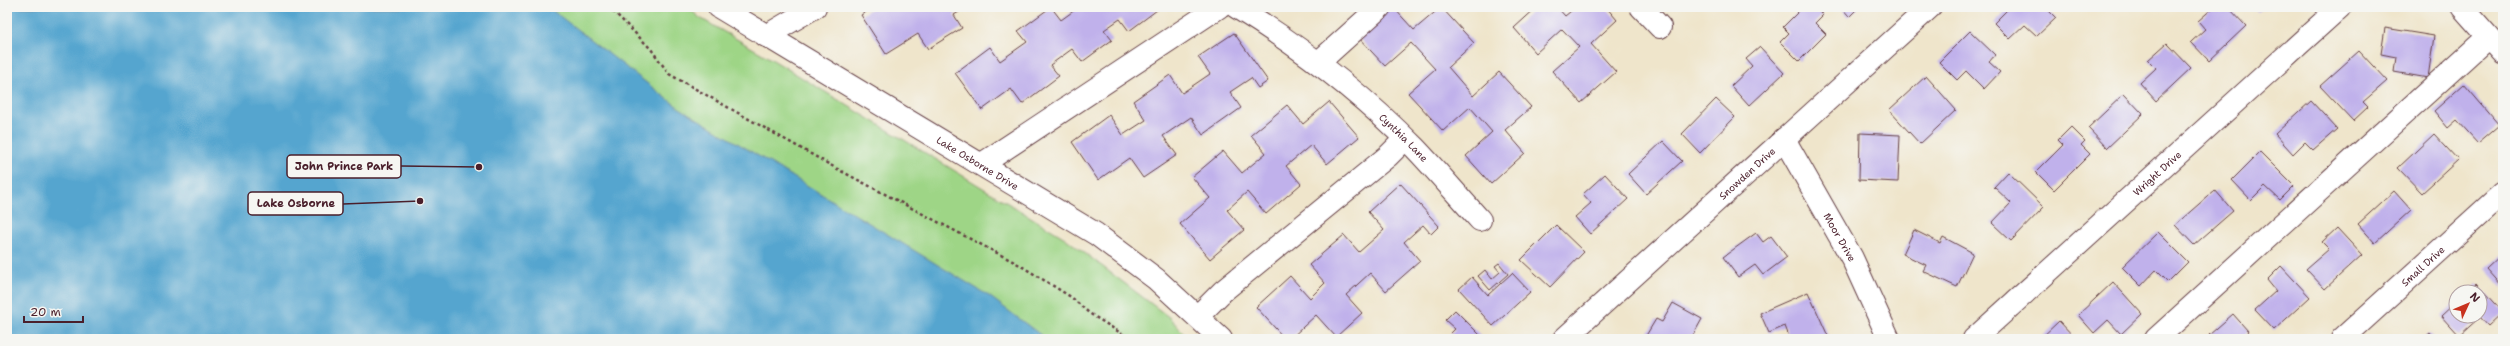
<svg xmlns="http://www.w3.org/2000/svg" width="2510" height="346" viewBox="0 0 2510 346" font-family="'Shantell Sans',sans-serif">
<rect width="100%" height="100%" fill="#f6f6f2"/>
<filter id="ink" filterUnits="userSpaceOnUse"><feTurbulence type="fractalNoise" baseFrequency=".025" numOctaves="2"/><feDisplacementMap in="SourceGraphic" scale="8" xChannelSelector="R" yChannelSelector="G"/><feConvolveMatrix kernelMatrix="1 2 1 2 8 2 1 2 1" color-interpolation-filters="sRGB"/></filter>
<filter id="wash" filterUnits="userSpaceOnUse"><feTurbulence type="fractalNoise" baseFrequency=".012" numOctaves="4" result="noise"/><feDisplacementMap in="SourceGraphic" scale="16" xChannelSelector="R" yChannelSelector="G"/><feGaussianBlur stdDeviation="0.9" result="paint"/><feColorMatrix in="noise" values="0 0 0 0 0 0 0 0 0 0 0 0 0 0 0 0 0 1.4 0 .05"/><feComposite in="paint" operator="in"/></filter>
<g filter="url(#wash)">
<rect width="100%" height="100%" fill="#efe5cb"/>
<polygon fill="#9ed586" stroke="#747a58" points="7,7 687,7 700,18 768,57 1065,238 1170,318 1189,339 7,339"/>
<polygon fill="#55a5cf" stroke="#50627d" points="7,7 548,7 678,107 989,296 1046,339 7,339"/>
<g id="blocks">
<g fill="#c0b1eb">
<polygon points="874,7 967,7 954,15 962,28 928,49 918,34 886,54 861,15"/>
<polygon points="1051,7 1061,20 1079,7 1161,7 1129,31 1120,19 1104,30 1112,40 1082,62 1072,49 1050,65 1059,76 1022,104 1011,89 982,110 955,73 990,47 1000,61 1027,42 1018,31"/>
<polygon points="1389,7 1393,7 1414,30 1441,7 1474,43 1448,67 1473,96 1499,72 1531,107 1505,130 1525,153 1491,184 1466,156 1492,132 1470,107 1443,131 1408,93 1435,69 1411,43 1385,66 1357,36"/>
<polygon points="1537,7 1557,7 1565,16 1576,7 1606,7 1617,20 1591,44 1616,72 1581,103 1552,71 1579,47 1562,29 1536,53 1514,28"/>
<polygon points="1803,7 1815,7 1823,15 1815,23 1826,34 1799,61 1780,42 1789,33 1783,27"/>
<polygon points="1840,7 1859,7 1849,17"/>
<polygon points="2010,7 2045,7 2056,18 2037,36 2025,25 2010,39 1994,23"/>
<polygon points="2214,7 2228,7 2246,26 2209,61 2191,42 2205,29 2198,21"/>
<polygon points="2252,7 2263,7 2257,12"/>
<polygon points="2385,28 2434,36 2428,78 2394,72 2396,57 2381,54"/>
<polygon points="1970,31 1995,55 1989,62 2000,72 1984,89 1966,71 1957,80 1939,62"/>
<polygon points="1234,33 1268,81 1258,88 1251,78 1230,92 1241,108 1203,135 1191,117 1163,136 1177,155 1143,178 1129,158 1098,180 1072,142 1109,115 1123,135 1146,120 1133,101 1170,75 1182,93 1210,74 1198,57"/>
<polygon points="2167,43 2191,68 2156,101 2140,83 2156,68 2148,60"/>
<polygon points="1760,47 1784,73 1749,106 1731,86 1752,66 1746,59"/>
<polygon points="2359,51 2387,81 2363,102 2368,107 2353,121 2320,86"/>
<polygon points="1926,76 1956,110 1920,144 1889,110"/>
<polygon points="2464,84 2499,125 2478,143 2457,120 2448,128 2434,111"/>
<polygon points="2124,94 2143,114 2107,148 2088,128"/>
<polygon points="1716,99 1735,117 1700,153 1682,134"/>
<polygon points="2311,101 2337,129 2313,150 2305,142 2293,154 2275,134"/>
<polygon points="1329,102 1359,137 1327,164 1311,145 1286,166 1301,184 1266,214 1247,192 1227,210 1244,230 1210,259 1180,224 1210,198 1192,177 1223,151 1242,173 1266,153 1251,135 1287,105 1303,124"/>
<polygon points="2071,127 2085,141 2081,145 2090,154 2054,190 2036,172 2063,145 2058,140"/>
<polygon points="1860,133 1900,135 1898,182 1859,180"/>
<polygon points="2434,134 2458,160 2422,193 2398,168"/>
<polygon points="1663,141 1682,161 1646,194 1628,174"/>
<polygon points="2260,152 2294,186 2280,200 2265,186 2251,200 2232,180"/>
<polygon points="2008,172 2044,207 2011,241 1992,223 2011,203 1994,187"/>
<polygon points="1605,174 1628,199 1590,234 1575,217 1591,203 1583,194"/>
<polygon points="1400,183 1439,226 1431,234 1423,225 1404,242 1420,261 1386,291 1370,273 1346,295 1362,313 1336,337 1316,315 1290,339 1285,339 1256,307 1290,276 1310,298 1325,283 1309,265 1344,235 1359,252 1384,230 1368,212"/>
<polygon points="2215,190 2233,211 2194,245 2175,225"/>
<polygon points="2394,191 2411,210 2375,243 2358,224"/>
<polygon points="1556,225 1584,252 1550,287 1521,260"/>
<polygon points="2337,228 2362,255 2325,289 2306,269 2329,249 2322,242"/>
<polygon points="1914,230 1940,243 1943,237 1973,253 1957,287 1923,271 1926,265 1903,254"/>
<polygon points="2158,232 2188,262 2168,282 2156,270 2141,286 2122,267"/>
<polygon points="1756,233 1763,242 1771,236 1787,257 1763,275 1755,265 1738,277 1723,257"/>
<polygon points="2503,253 2503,288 2486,269"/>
<polygon points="1499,263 1508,274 1490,290 1478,276 1485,270 1492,279 1500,272 1495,266"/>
<polygon points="2281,266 2310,297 2274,330 2255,310 2276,291 2267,280"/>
<polygon points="1512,273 1530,292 1493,326 1459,289 1472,277 1488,295"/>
<polygon points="2113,282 2142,314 2121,334 2108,320 2094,333 2078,315"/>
<polygon points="2477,283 2503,312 2488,326 2480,317 2459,336 2441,316 2456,302 2456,316 2480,316 2480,292 2467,292"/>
<polygon points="1808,292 1828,336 1821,339 1790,339 1785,326 1769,333 1760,313"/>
<polygon points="1673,303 1702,319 1691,339 1644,339 1656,319 1662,322"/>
<polygon points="1455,310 1482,337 1480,339 1445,339 1455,329 1445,320"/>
<polygon points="2233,314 2248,331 2242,339 2212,339 2209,335"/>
<polygon points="2059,321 2076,339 2040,339"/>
<polygon points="2430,333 2435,339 2423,339"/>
</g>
</g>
</g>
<g filter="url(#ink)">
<use href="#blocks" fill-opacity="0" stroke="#633d43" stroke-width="1"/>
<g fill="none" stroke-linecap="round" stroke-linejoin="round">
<defs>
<g id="minor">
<path id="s1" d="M719,7L1096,234L1156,279L1221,339"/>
<path id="s2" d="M1236,7C1301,47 1361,93 1415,148C1437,171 1458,196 1480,220"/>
<polyline points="1641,7 1660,27"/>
<polyline points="2462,7 2503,53"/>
<polyline points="766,36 815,7"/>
<polyline points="1319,62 1380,7"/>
<path id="s3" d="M1784,139L1852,258L1889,339"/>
<polyline points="982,164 1219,7"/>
<polyline points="1198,316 1223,291 1388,156 1405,139"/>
<path id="s4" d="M1564,339L1930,7"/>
<path id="s5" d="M1974,339L2340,7"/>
<polyline points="2156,339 2488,37"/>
<path id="s6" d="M2342,339L2503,193"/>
</g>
</defs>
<use href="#minor" stroke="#633d43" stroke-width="24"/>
<polyline stroke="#633d43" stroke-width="2.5" stroke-dasharray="3 3" stroke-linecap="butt" points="609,7 651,49 669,74 841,171 1018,264 1071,297 1089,313 1130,339"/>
<use href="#minor" stroke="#fff" stroke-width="22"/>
</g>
</g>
<g text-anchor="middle" stroke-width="3" stroke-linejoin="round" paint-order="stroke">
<g font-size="10" fill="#4a1f2b" stroke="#f6f6f2">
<text dy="4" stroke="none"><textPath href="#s2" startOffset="213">Cynthia Lane</textPath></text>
<text dy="4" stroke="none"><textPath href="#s1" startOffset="302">Lake Osborne Drive</textPath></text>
<text dy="4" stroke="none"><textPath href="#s4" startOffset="247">Snowden Drive</textPath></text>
<text dy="4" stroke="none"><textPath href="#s5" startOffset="247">Wright Drive</textPath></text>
<text dy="4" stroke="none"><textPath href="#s3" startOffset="113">Moor Drive</textPath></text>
<text dy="4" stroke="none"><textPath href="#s6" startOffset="109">Small Drive</textPath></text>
</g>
</g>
<path fill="none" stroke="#4a1f2b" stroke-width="1.5" d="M479 167L401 166M420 201L343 204"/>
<g fill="#4a1f2b" stroke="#f6f6f2" stroke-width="1.5">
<circle cx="479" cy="167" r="4"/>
<circle cx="420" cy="201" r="4"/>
</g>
<g fill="#f6f6f2" stroke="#4a1f2b" stroke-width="1.5">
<rect x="287" y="155" width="114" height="23" rx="4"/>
<rect x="248" y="192" width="95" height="23" rx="4"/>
</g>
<g font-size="11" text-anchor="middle" font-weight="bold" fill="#4a1f2b">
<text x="344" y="170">John Prince Park</text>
<text x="296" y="207">Lake Osborne</text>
</g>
<rect width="2510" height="346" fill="none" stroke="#f6f6f2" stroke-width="24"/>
<g transform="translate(2468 304) rotate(46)"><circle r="19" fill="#f6f6f2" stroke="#b1a0a2"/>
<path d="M0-3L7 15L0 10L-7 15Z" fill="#c8321e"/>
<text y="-6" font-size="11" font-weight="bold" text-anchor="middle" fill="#4a1f2b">N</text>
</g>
<path d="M24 316v6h59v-6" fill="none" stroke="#4a1f2b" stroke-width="2"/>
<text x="30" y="316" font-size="12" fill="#4a1f2b" stroke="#f6f6f2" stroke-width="3" paint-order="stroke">20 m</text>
</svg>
